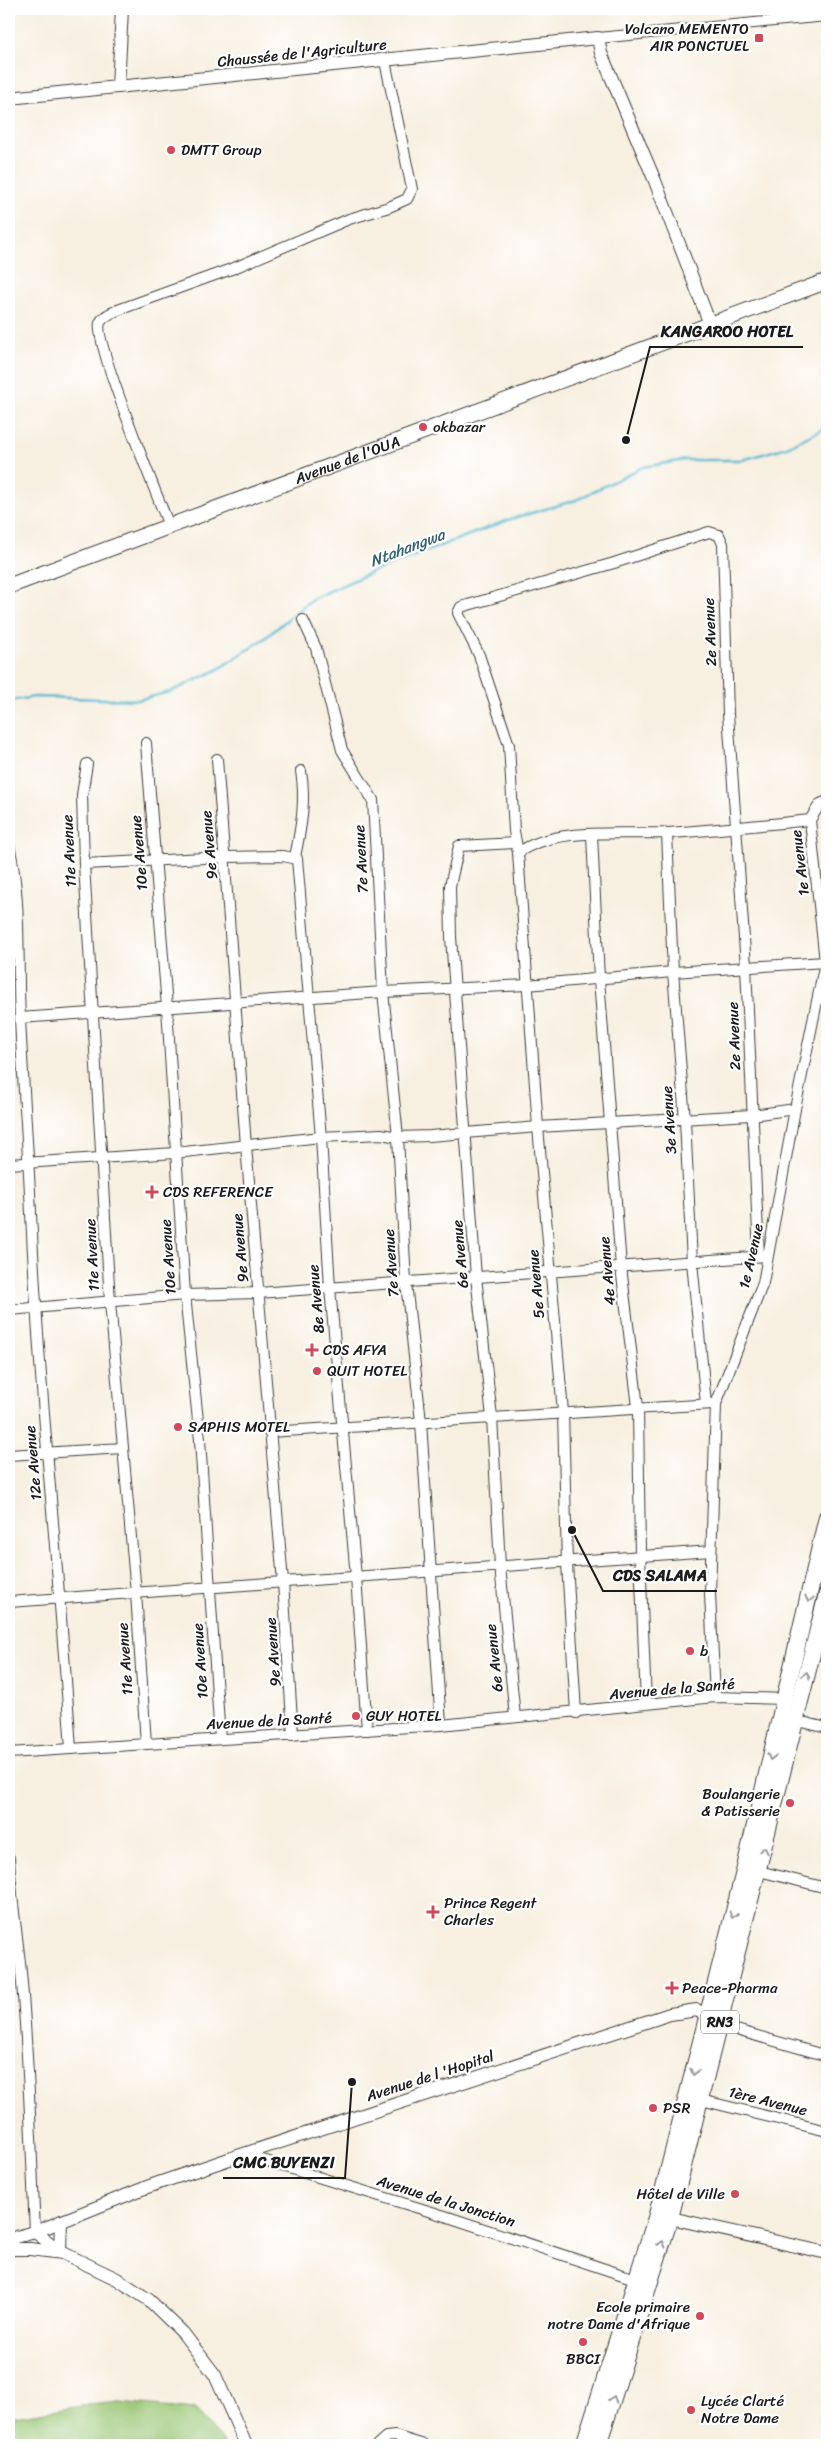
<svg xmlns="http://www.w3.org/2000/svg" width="836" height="2454" viewBox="0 0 836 2454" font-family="Sriracha,sans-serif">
<rect width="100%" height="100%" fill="#fff"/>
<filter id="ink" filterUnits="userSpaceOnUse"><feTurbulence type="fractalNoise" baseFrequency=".02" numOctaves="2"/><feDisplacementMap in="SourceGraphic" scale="10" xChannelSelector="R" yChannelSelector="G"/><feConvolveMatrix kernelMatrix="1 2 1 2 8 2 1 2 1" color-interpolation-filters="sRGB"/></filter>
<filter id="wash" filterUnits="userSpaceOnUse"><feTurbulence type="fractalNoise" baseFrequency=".0096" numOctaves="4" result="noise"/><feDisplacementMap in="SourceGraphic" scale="20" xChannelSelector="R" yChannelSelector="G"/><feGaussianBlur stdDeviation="1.12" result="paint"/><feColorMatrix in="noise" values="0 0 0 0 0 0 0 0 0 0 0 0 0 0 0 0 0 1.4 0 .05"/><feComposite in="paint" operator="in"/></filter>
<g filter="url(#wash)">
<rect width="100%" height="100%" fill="#f7efe0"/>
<polygon fill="#9ac674" stroke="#5b7148" points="120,2402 196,2409 225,2445 9,2445 9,2418 88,2405"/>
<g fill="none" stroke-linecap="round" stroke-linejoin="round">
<polyline stroke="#54bad2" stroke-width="2.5" points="9,701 35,697 138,700 170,692 217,670 264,639 312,599 372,572 511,519 576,500 643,467 685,460 742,460 787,447 827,427"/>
</g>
</g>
<g filter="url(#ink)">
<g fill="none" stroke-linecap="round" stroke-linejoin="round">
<defs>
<g id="minor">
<polyline points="598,38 827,16"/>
<path d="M169,526C158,497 93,341 100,323C103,316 111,313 118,310L234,268L349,219L389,207L407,199L412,189L385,61"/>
<polyline points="303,620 316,648 342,750 373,800 383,992 398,1137 406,1282 421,1422 441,1725"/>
<polyline points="146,743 167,1007 185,1295 200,1440 220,1739"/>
<polyline points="217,759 246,1146 283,1582 293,1735"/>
<polyline points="87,764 82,795 84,864 110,1302 136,1593 146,1744"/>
<polyline points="667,833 673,972 685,1120 692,1262 706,1404"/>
<polyline points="592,835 599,979 621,1267 638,1407 640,1555 646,1703"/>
<path d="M9,845C22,901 17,961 20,1018C23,1083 28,1148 31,1213C39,1392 59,1570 71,1749"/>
<path d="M518,853C554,826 624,835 668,833C716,830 763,825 810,820L820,804L827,801"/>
<path d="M295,857C301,828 306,801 301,771"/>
<polyline points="84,864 225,857 283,856 297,859 321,1137 330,1288 356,1577 367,1730"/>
<polyline points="20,1018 383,992 527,985 673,972 825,962"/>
<polyline points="9,1164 175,1153 321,1137 381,1134 398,1137 430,1136 538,1127 752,1115 795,1109"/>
<polyline points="9,1310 185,1295 258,1293 766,1256"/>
<polyline points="269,1432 713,1404"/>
<polyline points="9,1455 123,1448"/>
<polyline points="9,1602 711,1551"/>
<polyline points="815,1643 827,1646"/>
<polyline points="715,1697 710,1594 716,1404 763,1283 795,1109 825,962 810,820"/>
<polyline points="576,1713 567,1563 563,1412 538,1127 518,853 514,831 509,745 479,655 458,613 461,607 614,563 709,532 719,535 723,544 728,714 746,966 759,1256"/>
<polyline points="515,1717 500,1566 492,1417 476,1277 451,937 450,886 459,846 516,843"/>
<polyline points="794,1720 827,1728"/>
<polyline points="9,1753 441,1725 715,1697 788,1699"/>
<path d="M9,1858C11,1896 17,1934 21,1972C29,2058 31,2145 35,2232"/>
<polyline points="759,1871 827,1888"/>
<polyline points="719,2025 827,2056"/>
<polyline points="701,2100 827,2131"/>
<polyline points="243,2154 448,2217 638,2280"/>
<polyline points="377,2445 386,2437 395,2436 424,2445"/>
</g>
<g id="tertiary">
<polyline points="118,87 122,9"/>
<polyline points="9,98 598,38 601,53 655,181 710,324"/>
<polyline points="662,2216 827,2253"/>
<polyline points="35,2232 63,2253 117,2279 149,2300 183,2333 215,2375 246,2445"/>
<polyline points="9,2239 35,2232 147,2187 235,2157 670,2014 697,2010 713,2020"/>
<polyline points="9,2249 30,2249 63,2253"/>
<polyline points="60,2250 61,2221"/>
</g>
<g id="primary">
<path id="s1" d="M9,586L827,281"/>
</g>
<g id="trunk">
<polyline points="584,2445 657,2215 745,1868 827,1517"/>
<polyline points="598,2445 670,2218 827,1594"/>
</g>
</defs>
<use href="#minor" stroke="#3d3c39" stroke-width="12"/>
<use href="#tertiary" stroke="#3d3c39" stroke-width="14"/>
<use href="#primary" stroke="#3d3c39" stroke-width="17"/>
<use href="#trunk" stroke="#3d3c39" stroke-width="18"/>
<use href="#minor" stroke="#fff" stroke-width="10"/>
<use href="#tertiary" stroke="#fff" stroke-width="12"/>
<use href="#primary" stroke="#fff" stroke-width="15"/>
<use href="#trunk" stroke="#fff" stroke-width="16"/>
</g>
<defs><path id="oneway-chevron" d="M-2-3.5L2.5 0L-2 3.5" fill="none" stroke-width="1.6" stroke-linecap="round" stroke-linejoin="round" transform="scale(1.25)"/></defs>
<g stroke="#999">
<use href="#oneway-chevron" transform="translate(809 1599) rotate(103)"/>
<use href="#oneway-chevron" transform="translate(806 1675) rotate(-74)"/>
<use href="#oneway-chevron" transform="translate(771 1757) rotate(103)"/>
<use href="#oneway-chevron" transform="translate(764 1850) rotate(-77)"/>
<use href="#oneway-chevron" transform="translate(733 1915) rotate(105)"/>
<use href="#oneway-chevron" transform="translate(694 2072) rotate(104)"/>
<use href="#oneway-chevron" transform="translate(662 2244) rotate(-73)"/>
<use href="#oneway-chevron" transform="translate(613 2399) rotate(-72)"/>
</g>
</g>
<g fill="#d1495b" stroke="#fff" stroke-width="2">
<rect x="754" y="33" width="10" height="10" rx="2.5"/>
<circle cx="171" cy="150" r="5"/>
<circle cx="423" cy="427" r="5"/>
<path d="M149.5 1184.5h5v5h5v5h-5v5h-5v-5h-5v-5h5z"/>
<path d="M309.5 1342.5h5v5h5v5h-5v5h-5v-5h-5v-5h5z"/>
<circle cx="317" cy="1371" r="5"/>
<circle cx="178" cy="1427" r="5"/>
<circle cx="690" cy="1651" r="5"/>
<circle cx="356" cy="1716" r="5"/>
<circle cx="790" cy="1803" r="5"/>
<path d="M430.5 1904.5h5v5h5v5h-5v5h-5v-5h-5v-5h5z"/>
<path d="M669.5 1980.5h5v5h5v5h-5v5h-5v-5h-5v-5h5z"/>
<circle cx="653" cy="2108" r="5"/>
<circle cx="735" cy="2194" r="5"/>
<circle cx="700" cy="2316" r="5"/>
<circle cx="583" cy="2342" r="5"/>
<circle cx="691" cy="2410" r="5"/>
</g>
<g text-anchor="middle" stroke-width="4.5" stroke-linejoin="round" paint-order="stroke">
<rect fill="#fff" stroke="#606060" stroke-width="1" x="701" y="2010.5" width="38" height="23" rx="4"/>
<g font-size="14" font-weight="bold" fill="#1c1c1c">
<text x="720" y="2027">RN3</text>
</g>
<g font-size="15" fill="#1c1c1c" stroke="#fff" text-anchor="start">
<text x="749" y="34" text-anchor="end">Volcano MEMENTO<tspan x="749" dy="17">AIR PONCTUEL</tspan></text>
<text x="181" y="155">DMTT Group</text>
<text x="433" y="432">okbazar</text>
<text x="163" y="1197">CDS REFERENCE</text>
<text x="323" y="1355">CDS AFYA</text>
<text x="327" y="1376">QUIT HOTEL</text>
<text x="188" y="1432">SAPHIS MOTEL</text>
<text x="700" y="1656">b</text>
<text x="366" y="1721">GUY HOTEL</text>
<text x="780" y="1799" text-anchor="end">Boulangerie<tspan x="780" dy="17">&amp; Patisserie</tspan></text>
<text x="444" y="1908">Prince Regent<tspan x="444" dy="17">Charles</tspan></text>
<text x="682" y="1993">Peace-Pharma</text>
<text x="663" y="2113">PSR</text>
<text x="725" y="2199" text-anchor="end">Hôtel de Ville</text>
<text x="690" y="2312" text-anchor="end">Ecole primaire<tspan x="690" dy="17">notre Dame d'Afrique</tspan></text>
<text x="583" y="2364" text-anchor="middle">BBCI</text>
<text x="701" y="2406">Lycée Clarté<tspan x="701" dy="17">Notre Dame</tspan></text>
</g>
<g font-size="15" fill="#1c1c1c" stroke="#fff">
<text transform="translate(302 53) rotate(-6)" y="5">Chaussée de l'Agriculture</text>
<text dy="5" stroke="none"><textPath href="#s1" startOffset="361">Avenue de l'OUA</textPath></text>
<text transform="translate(710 632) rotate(-92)" y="5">2e Avenue</text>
<text transform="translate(209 845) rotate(-95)" y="5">9e Avenue</text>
<text transform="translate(69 851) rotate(-93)" y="5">11e Avenue</text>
<text transform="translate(139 853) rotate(-95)" y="5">10e Avenue</text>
<text transform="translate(361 859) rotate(-93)" y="5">7e Avenue</text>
<text transform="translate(800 863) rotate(-97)" y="5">1e Avenue</text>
<text transform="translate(734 1036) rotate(-92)" y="5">2e Avenue</text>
<text transform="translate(669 1120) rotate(-94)" y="5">3e Avenue</text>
<text transform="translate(240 1248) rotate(-95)" y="5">9e Avenue</text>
<text transform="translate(460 1254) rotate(-95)" y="5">6e Avenue</text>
<text transform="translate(92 1255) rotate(-93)" y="5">11e Avenue</text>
<text transform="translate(751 1256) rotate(-77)" y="5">1e Avenue</text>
<text transform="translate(168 1257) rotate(-94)" y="5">10e Avenue</text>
<text transform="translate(391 1263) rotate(-94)" y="5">7e Avenue</text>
<text transform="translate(607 1271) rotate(-95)" y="5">4e Avenue</text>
<text transform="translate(536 1284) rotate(-95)" y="5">5e Avenue</text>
<text transform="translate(316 1299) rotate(-95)" y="5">8e Avenue</text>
<text transform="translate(33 1463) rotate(-95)" y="5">12e Avenue</text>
<text transform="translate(273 1652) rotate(-94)" y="5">9e Avenue</text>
<text transform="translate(494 1658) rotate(-96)" y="5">6e Avenue</text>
<text transform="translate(125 1659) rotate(-94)" y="5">11e Avenue</text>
<text transform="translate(200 1661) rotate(-94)" y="5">10e Avenue</text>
<text transform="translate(672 1689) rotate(-5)" y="5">Avenue de la Santé</text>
<text transform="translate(269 1721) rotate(-3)" y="5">Avenue de la Santé</text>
<text transform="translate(430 2076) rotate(-18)" y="5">Avenue de l 'Hopital</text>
<text transform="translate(768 2101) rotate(14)" y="5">1ère Avenue</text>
<text transform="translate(446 2201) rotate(17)" y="5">Avenue de la Jonction</text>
</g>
<g font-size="16" font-style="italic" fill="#35636e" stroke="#fff">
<text transform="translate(407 547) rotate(-21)" y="6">Ntahangwa</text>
</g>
</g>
<path fill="none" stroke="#1c1c1c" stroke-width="2" d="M626 440L650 347H803M572 1530L603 1591H717M352 2082L345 2178H223"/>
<g fill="#1c1c1c" stroke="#fff" stroke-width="2">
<circle cx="626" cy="440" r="5"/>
<circle cx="572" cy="1530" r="5"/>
<circle cx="352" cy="2082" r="5"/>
</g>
<g font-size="16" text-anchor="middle" font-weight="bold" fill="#1c1c1c" stroke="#fff" stroke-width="4.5" stroke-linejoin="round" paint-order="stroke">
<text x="727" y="337">KANGAROO HOTEL</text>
<text x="660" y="1581">CDS SALAMA</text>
<text x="284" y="2168">CMC BUYENZI</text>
</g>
<rect width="836" height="2454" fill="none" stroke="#fff" stroke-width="30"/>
</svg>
